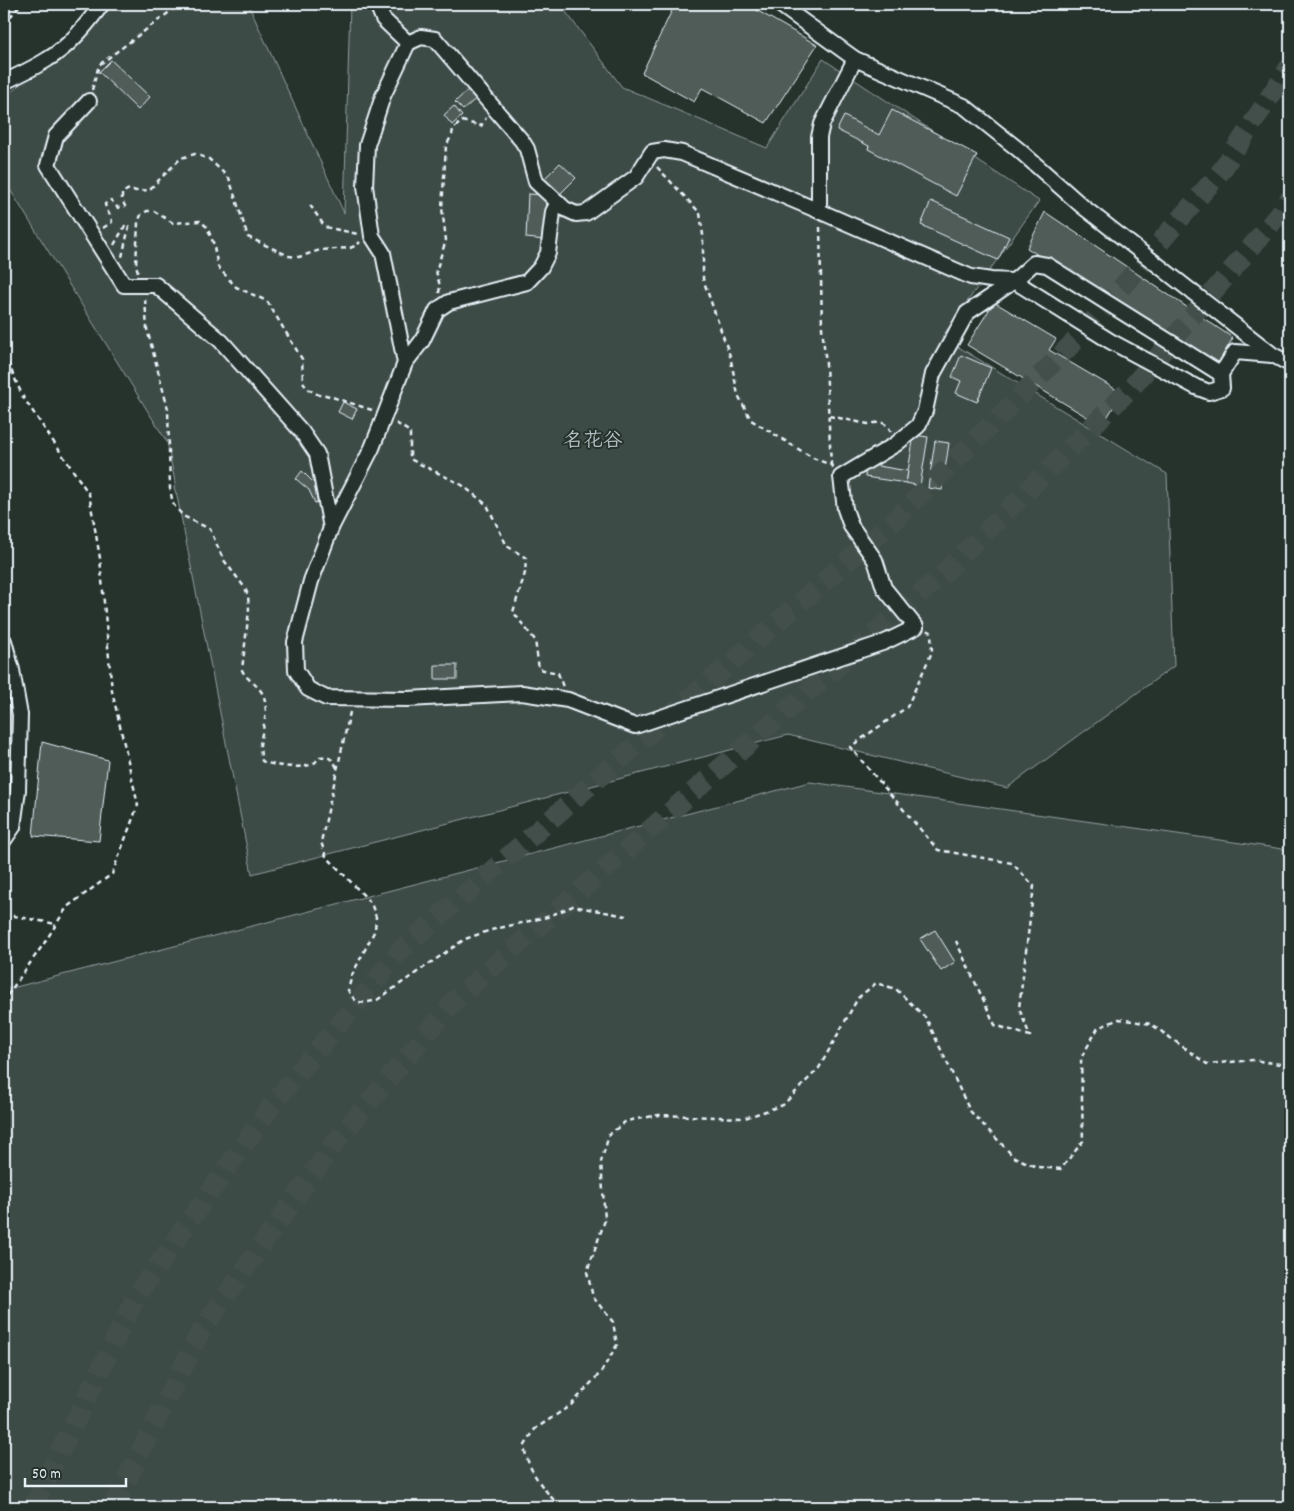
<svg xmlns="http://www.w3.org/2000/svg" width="1294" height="1511" viewBox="0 0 1294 1511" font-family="Dekko,'LXGW WenKai TC',sans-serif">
<rect width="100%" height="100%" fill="#26332d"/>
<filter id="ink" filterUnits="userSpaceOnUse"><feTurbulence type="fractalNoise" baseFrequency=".02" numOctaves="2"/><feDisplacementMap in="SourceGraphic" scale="10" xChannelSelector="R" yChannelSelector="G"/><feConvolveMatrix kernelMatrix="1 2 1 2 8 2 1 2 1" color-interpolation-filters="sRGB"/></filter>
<g filter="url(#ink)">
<g fill="#3e4b47" stroke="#939ea0">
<polygon points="114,4 248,4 344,213 350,4 560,4 622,87 767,148 823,59 1039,201 942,337 1167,474 1174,666 1007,788 788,735 252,874 177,496 174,488 175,482 167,442 4,180 4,98"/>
<polygon points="810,782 1290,850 1290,1507 4,1507 4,990"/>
</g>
<g fill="#505c59" stroke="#e8f1f8">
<polygon points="675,4 746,4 817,45 766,123 702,88 694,102 642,73"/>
<polygon points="111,60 150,97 138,110 99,72"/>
<polygon points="473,85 481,94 463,110 455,102"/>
<polygon points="454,106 462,116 452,125 444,115"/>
<polygon points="892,110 977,155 956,196 868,149 869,146 837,130 844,116 879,135"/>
<polygon points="560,163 576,178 560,194 544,179"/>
<polygon points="528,194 547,195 545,240 526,238"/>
<polygon points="931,201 1009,237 998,260 921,225"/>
<polygon points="1045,212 1233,338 1215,368 1027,248"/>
<polygon points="994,302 1056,339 1049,350 1122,393 1102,426 967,345"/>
<polygon points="961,355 991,368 977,402 956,393 961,381 952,377"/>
<polygon points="343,402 357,409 352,419 338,412"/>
<polygon points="914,435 928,437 920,486 906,483"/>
<polygon points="935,441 949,443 942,490 928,488"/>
<polygon points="866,464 908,471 906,483 865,477"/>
<polygon points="302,471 316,485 324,500 315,503 309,490 296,479"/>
<rect x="435" y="665" width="22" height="14"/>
<polygon points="42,742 108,760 99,841 33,836"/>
<polygon points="935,930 955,962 941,971 920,939"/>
</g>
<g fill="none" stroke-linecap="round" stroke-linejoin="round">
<g stroke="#43504b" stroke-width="20" stroke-dasharray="20 10" stroke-linecap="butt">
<polyline points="33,1507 138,1293 275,1101 403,948 896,519 1079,337 1222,170 1290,66"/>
<polyline points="113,1507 201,1331 333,1145 456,999 945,572 1133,386 1280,213 1290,198"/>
</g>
<defs>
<g id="minor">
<polyline points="377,4 383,19 408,43"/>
<polyline points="779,4 855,59 964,106 1019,150 1082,206 1273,355 1290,364"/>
<polyline points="855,59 822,124 819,137 819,211 971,277 991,280 1014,281"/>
<path d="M4,82C19,75 34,68 48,59C70,46 87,24 102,4"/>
<polyline points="89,101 56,136 48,165 124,285 156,285 221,341 302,432 317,454 331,528"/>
<polyline points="558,202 553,212 548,253 541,267 527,282 449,302 437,310 422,341 405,363 372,448 331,528 311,581 295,642 296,670 308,689 326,698 408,699 522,693 568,700 635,726 885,642 916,627 884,588 875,560 851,526 845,509 841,477 896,444 918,426 925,411 933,374 967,313 1014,281"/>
<polyline points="405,363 383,253 372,236 365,186 367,145 383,96 408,43 421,37 435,39 522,141 527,149 536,182 565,209 576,214 586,213 636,177 652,152 664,150 682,153 819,211"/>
<polyline points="1221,374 1222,388 1209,392 1196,387 1110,341 1014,281 1034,263 1047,265 1221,374 1235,352 1272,355"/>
<polyline points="4,641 12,670 20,715 18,790 13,827 4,840"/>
</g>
</defs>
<use href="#minor" stroke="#e8f1f8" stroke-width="18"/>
<g stroke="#e8f1f8" stroke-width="2.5" stroke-dasharray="5 4" stroke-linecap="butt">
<polyline points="4,24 21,4"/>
<polyline points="92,90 99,65 180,4"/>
<polyline points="657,167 700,213 703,235 703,279 730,356 738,395 751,420 813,458 831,465 834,468"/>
<polyline points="310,205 325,227 358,234"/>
<polyline points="820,227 822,328 826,364 831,465"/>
<path d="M103,228L112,222C111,215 106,211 105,204L111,200L118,208L125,206L122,200V193L129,189L136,191L149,190L181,158L195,154L209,159L229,178L248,237L289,256L299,257L320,250L350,248L357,245L360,242"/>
<polyline points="114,245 126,224 129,227 122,257"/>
<polyline points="138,272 136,265 138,222 141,215 147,211 154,211 173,223 200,221 207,227 213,242 218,267 236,287 267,301 302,359 303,381 306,388 319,395 326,395 372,410"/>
<polyline points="439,293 440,286 436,271 446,240 442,208 446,146 452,135 453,129 462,121 481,126 486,118"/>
<path d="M145,299L147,329L168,409L170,489L173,504L183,516L210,529L223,559L245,588L248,595L249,610L242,670C247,681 260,685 264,697C269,713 262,729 260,745C260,750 261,756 262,761C272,766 304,770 314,763C315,763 318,759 319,757C330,756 333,759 337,768"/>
<polyline points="4,354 23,397 89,494 100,558 112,691 138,805 112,874 67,907 45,942 4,1000"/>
<polyline points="829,416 868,424 881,422 888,426 891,432"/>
<polyline points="396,423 410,432 410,459 462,485 487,505 507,546 526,558 525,573 513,612 535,640 539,669 558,673 563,687"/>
<polyline points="927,630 931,632 932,652 907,707 850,747 938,850 1012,863 1034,886 1019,1008 1030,1036 995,1025 956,941"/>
<path d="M350,712L321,842L326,856L371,903L376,917L375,930L352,975L348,990C356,1005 361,1004 377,1000L465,939L491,930L547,917L573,906L626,916"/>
<polyline points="4,914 56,924"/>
<path d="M560,1507C543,1488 529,1473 524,1447L535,1429L571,1405L601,1372L617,1345L613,1322L593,1297L587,1272L605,1220L601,1162L609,1135L626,1121L659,1115L745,1118L783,1105L819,1068L858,998L876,983L896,989L926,1018L970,1111L1014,1157L1037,1167L1061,1169L1083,1141L1081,1058L1098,1028L1119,1019L1151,1024L1207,1064L1253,1060L1280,1064L1290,1069"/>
</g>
<use href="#minor" stroke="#26332d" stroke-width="14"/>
</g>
</g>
<g text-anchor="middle" stroke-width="4" stroke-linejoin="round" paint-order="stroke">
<g font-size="20" fill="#b5bfc3" stroke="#26332d">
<text x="593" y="446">名花谷</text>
</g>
</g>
<rect width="1294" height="1511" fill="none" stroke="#26332d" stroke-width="20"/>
<rect x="10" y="10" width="1274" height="1491" fill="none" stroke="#e8f1f8" stroke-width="2" filter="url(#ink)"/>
<path d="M25 1478v8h101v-8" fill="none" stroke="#e8f1f8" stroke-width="2.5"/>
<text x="32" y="1478" font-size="15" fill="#e8f1f8" stroke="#26332d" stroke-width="4" paint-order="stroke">50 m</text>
</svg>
